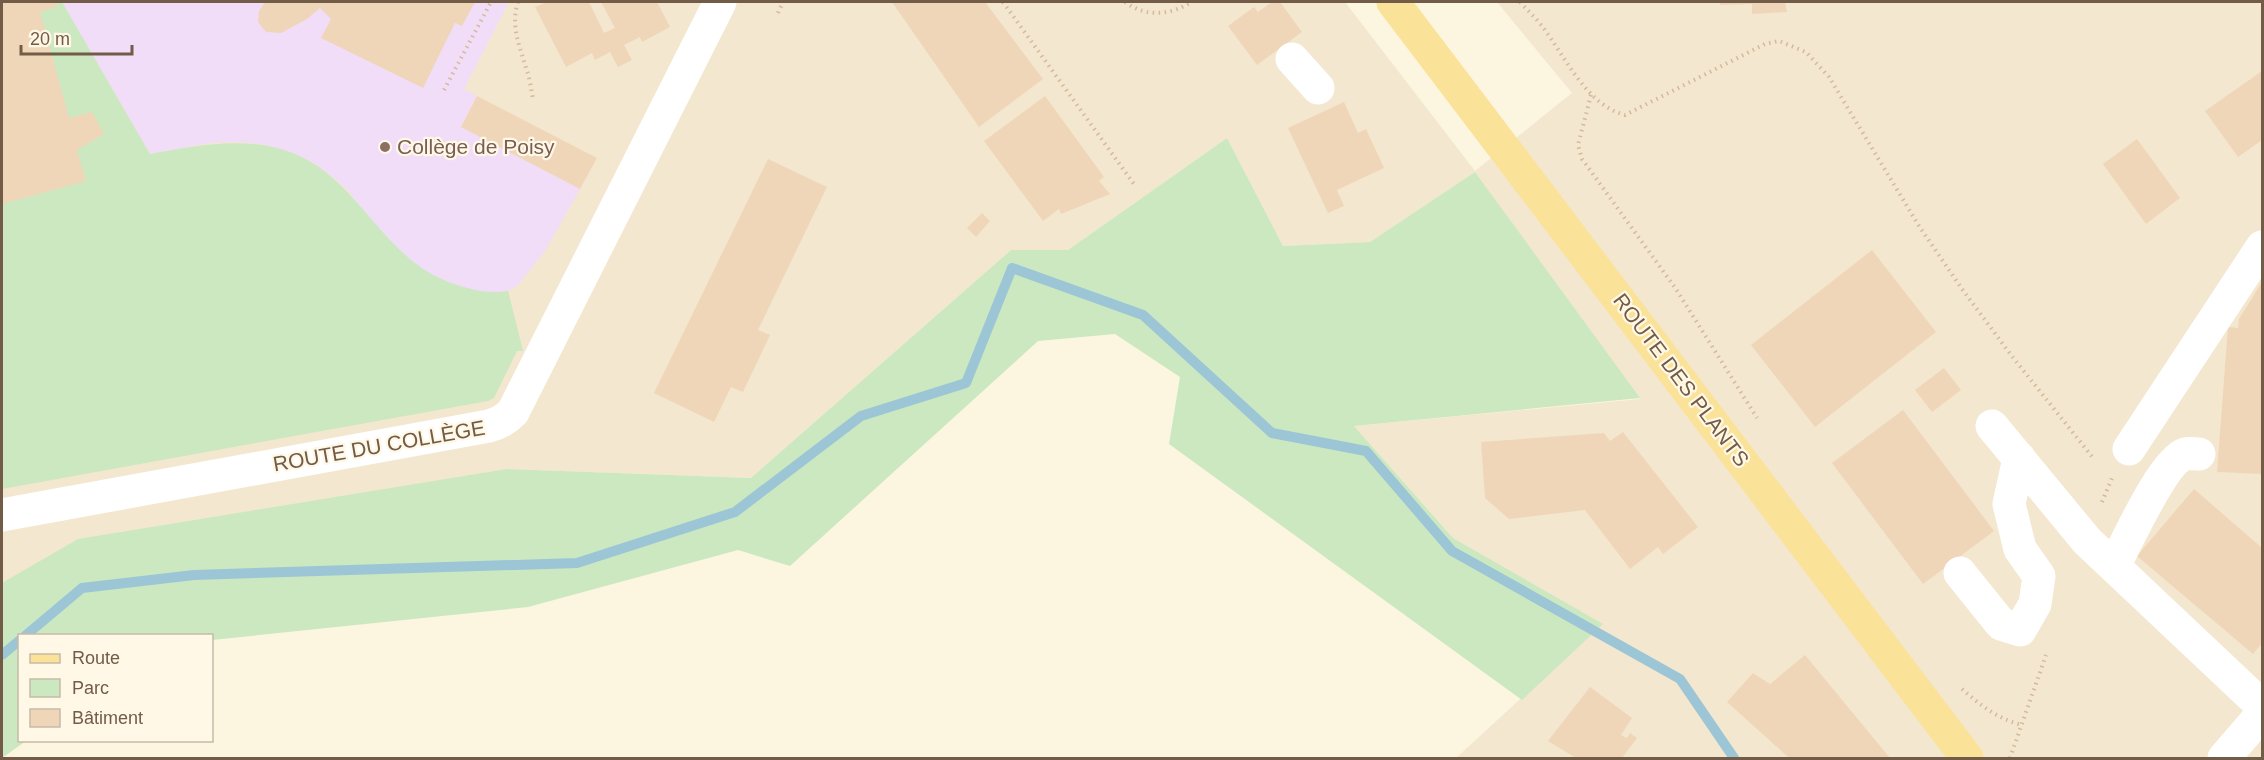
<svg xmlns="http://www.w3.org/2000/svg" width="2264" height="760" viewBox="0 0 2264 760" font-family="Arial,sans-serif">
<rect width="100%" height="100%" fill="#fcf5e0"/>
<polygon fill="#f3e7cf" points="2,2 1345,2 1475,171 1572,93 1497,2 2262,2 2262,758 1456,758 1602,624 1453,538 1354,426 1640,399 1475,172 1370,242 1283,246 1227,138 1068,250 1011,250 751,478 507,469 2,583"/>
<polygon fill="#f1ddf8" points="62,2 509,2 464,89 477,96 461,127 580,189 545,251 518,285 508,291 492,293 473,290 450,283 435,277 415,265 378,229 349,192 337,181 318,166 296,154 261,144 235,142 210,143 150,154"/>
<g fill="#cbe8c0">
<path d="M2,2H62L150,154C194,146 236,137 281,149C358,170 378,259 454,284C473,290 488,294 508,291L523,351H517L494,398L488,401L2,489Z"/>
<polygon points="1227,138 1283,246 1370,242 1475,172 1640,398 1354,426 1453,538 1603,624 1522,700 1169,444 1180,377 1115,334 1038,341 790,566 738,550 528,607 212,640 212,636 20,636 20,740 26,741 2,758 2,583 78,539 507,469 751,478 1011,250 1068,250"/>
</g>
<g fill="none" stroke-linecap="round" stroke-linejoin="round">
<g stroke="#9cc5d6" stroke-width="10">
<polyline points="25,636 82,588 194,575 577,563 735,512 861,416 966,383 1012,268 1143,315 1272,433 1366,451 1452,551 1680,679 1734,758"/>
<polyline points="2,655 20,640"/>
</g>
</g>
<g fill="#f0d6b8">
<polygon points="2,2 56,2 58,6 40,12 69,118 92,112 104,134 77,150 86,181 2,204"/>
<polygon points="265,2 475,2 462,26 455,23 423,88 321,38 331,19 320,8 307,19 281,33 266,32 258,22 259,11"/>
<polygon points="547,2 589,2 604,33 615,28 601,2 657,2 670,27 642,42 640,37 624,45 632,60 618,67 610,52 595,60 592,53 566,67 535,7"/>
<polygon points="892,2 985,2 1043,79 979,127"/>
<polygon points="1272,2 1280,2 1302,32 1257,65 1228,26 1254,7 1258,12"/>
<polygon points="1720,2 1785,2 1787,12 1752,14 1752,4 1720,5"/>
<polygon points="2262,71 2262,140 2238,157 2205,111"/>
<polygon points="477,96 597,158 580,189 461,127"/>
<polygon points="1045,96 1104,177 1099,181 1110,194 1061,214 1059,209 1043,221 984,141"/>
<polygon points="1344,102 1358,133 1366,129 1384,168 1337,190 1344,206 1328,213 1288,128"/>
<polygon points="2137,139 2180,198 2146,224 2103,164"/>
<polygon points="768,159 827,187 758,330 770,335 743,392 731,387 714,422 654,393"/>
<polygon points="982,213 990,221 976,237 967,228"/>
<polygon points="1872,250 1936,332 1815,427 1751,345"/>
<polygon points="2262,282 2262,474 2217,472 2228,327 2238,328 2239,319"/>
<polygon points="1944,368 1961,390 1932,412 1915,390"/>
<polygon points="1903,410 1994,531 1923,584 1832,463"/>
<polygon points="1623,432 1698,527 1663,554 1658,547 1630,569 1585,510 1509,519 1485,498 1481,442 1604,433 1610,441"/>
<polygon points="2194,489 2262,548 2262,643 2253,654 2137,556"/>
<polygon points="1805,655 1890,758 1789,758 1727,702 1753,673 1770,684"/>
<polygon points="1590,687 1632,718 1621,735 1627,738 1630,733 1637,738 1622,758 1576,758 1548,741"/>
</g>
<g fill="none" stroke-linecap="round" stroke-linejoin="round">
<g stroke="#d5b99c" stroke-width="4" stroke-dasharray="1.5 4.5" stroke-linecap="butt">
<path d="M518,2C510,26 520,47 527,71C530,79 531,89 533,99"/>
<polyline points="1003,2 1136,187"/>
<path d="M1125,2C1145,17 1170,16 1191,2"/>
<path d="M1520,2C1527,10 1535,17 1542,26C1565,56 1586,105 1625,115L1765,44L1779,41L1806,52L1829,77L1919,226L1962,289L2011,355L2094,459"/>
<polyline points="778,13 783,2"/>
<polyline points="444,90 491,2"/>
<polyline points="1591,95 1578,145 1582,159 1676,289 1757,418"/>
<polyline points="2102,502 2112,478"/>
<path d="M1962,689C1980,705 1998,719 2022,725"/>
<polyline points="2010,758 2046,655"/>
</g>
<g stroke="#fff" stroke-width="33">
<polyline points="1292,59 1318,88"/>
<polyline points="1992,426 2087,541 2262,706"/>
<polyline points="2129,449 2262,247"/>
<path d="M2,515L489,426C499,423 505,420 513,412L720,2"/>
<path d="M2114,566C2126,544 2163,461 2185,454C2189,453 2195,454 2199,454"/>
<polyline points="1960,573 2001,624 2020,630 2035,604 2039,576 2020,549 2009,504 2019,458"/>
<polyline points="2224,758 2262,714"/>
</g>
<polyline stroke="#fae299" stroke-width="33" points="1393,2 1967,758"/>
</g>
<circle fill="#8d6e63" stroke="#fff8e6" stroke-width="2" cx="385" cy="147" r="6"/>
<g text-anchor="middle" stroke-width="4.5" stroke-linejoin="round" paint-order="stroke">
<g font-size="21" fill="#785e54" stroke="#fff8e6" text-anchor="start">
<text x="397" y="154">Collège de Poisy</text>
</g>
<g font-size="21" fill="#725c48" stroke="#fff8e6">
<text transform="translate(1681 380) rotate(53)" y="7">ROUTE DES PLANTS</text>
<text transform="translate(379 446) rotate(-10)" y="7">ROUTE DU COLLÈGE</text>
</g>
</g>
<rect width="2264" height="760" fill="none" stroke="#725c48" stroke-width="6"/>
<rect x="18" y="634" width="195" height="108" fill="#fff8e6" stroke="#c7baa7" stroke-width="1.5"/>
<rect x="30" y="654" width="30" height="9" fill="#fae299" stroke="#c7baa7" stroke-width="1.5"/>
<text x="72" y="664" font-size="18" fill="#725c48">Route</text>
<rect x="30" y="679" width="30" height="18" fill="#cbe8c0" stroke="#c7baa7" stroke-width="1.5"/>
<text x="72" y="694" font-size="18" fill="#725c48">Parc</text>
<rect x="30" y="709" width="30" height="18" fill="#f0d6b8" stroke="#c7baa7" stroke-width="1.5"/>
<text x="72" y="724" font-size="18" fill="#725c48">Bâtiment</text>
<path d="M21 45v9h111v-9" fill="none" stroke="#725c48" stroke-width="3"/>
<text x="30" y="45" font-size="18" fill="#725c48" stroke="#fff8e6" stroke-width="4.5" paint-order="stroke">20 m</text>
</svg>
